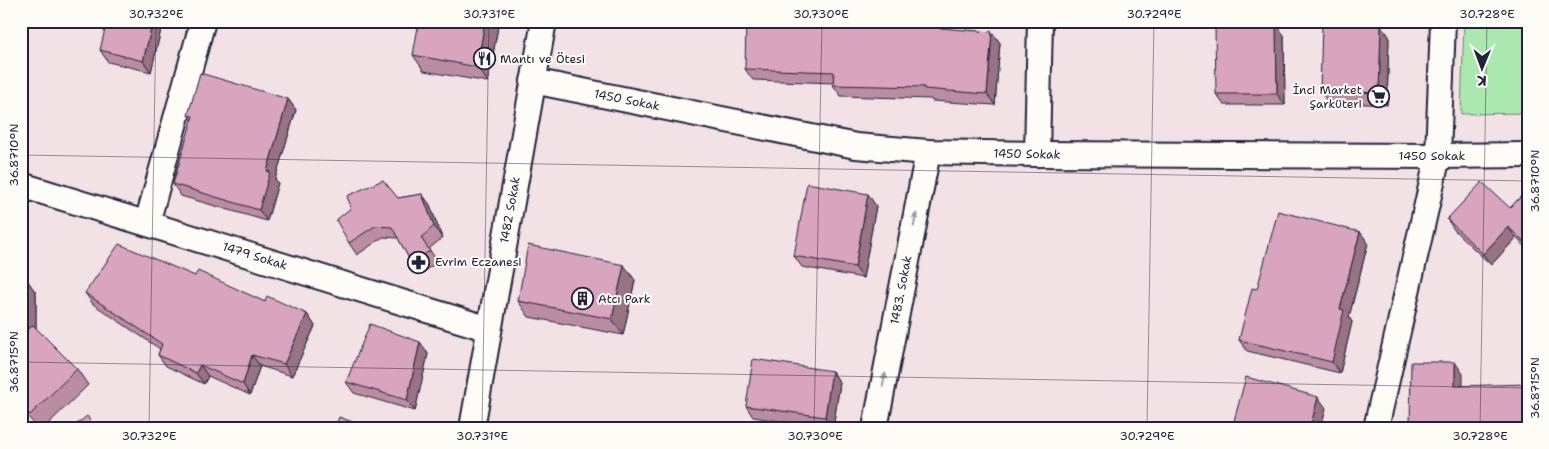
<svg xmlns="http://www.w3.org/2000/svg" width="1549" height="449" viewBox="0 0 1549 449" font-family="'Shantell Sans',sans-serif">
<rect width="100%" height="100%" fill="#f2e2e6"/>
<filter id="ink" filterUnits="userSpaceOnUse"><feTurbulence type="fractalNoise" baseFrequency=".02" numOctaves="2"/><feDisplacementMap in="SourceGraphic" scale="10" xChannelSelector="R" yChannelSelector="G"/><feConvolveMatrix kernelMatrix="1 2 1 2 8 2 1 2 1" color-interpolation-filters="sRGB"/></filter>
<g filter="url(#ink)">
<polygon fill="#aae8b0" stroke="#668576" points="1464,21 1528,21 1528,113 1461,114"/>
<g fill="none" stroke-linecap="round" stroke-linejoin="round">
<defs>
<g id="minor">
<polyline points="533,81 856,146 928,152 1037,154 1438,156 1528,155"/>
<polyline points="1037,154 1040,21"/>
<polyline points="21,185 489,329"/>
<polyline points="147,223 203,21"/>
<polyline points="472,428 544,21"/>
<polyline points="875,428 928,152"/>
<polyline points="1376,428 1438,156 1443,21"/>
</g>
</defs>
<use href="#minor" stroke="#22223b" stroke-width="28"/>
<use href="#minor" stroke="#fdfcf7" stroke-width="24"/>
</g>
<g fill="#bb8da3" stroke="#22223b">
<polygon points="163,21 151,72 108,62 100,50"/>
<polygon points="499,21 488,82 424,71 413,55"/>
<polygon points="900,24 901,26 992,32 1000,43 995,105 932,101 931,99 841,96 833,85 833,83 753,80 745,69"/>
<polygon points="1284,35 1285,105 1224,105 1216,94"/>
<polygon points="1389,36 1387,105 1328,102 1320,91"/>
<polygon points="288,99 296,110 275,179 278,183 267,221 181,196 173,184 192,120 188,115"/>
<polygon points="1528,189 1528,249 1516,238 1491,265 1455,231 1447,219 1510,208"/>
<polygon points="422,194 430,205 442,238 429,249 438,262 419,274 411,262 398,238 383,237 357,255 349,243 398,198"/>
<polygon points="876,206 863,278 802,267 794,256"/>
<polygon points="1360,232 1368,243 1349,317 1352,322 1340,373 1247,351 1239,340 1257,289"/>
<polygon points="195,276 265,302 307,314 315,326 292,376 260,366 250,395 208,376 204,384 166,366 158,355 160,349 93,304 85,293"/>
<polygon points="21,277 25,277 36,293 36,328 77,369 88,385 44,428 38,428 27,416 21,408"/>
<polygon points="635,280 623,335 529,317 518,301"/>
<polygon points="420,342 428,354 415,411 354,393 346,382"/>
<polygon points="832,371 840,383 833,428 827,428 753,417 746,406"/>
</g>
<g fill="#987384" stroke="#22223b">
<polygon points="153,21 163,21 151,72 143,61"/>
<polygon points="485,21 499,21 488,82 477,67"/>
<polygon points="1276,24 1284,35 1285,105 1277,94"/>
<polygon points="1381,25 1389,36 1387,105 1379,93"/>
<polygon points="992,32 1000,43 995,105 987,94"/>
<polygon points="288,99 296,110 275,179 278,183 267,221 259,210 267,171"/>
<polygon points="422,194 430,205 442,238 434,226"/>
<polygon points="868,194 876,206 863,278 855,267"/>
<polygon points="1508,227 1516,238 1491,265 1483,254"/>
<polygon points="1360,232 1368,243 1349,317 1352,322 1340,373 1332,362 1340,309"/>
<polygon points="624,265 635,280 623,335 612,319"/>
<polygon points="25,277 36,293 36,338 25,322"/>
<polygon points="307,314 315,326 292,376 284,364"/>
<polygon points="420,342 428,354 415,411 407,400"/>
<polygon points="252,355 260,366 250,395 243,384"/>
<polygon points="1455,362 1463,374 1463,398 1455,386"/>
<polygon points="200,365 208,376 204,384 196,373"/>
<polygon points="832,371 840,383 833,428 825,417"/>
<polygon points="1318,397 1326,408 1321,428 1310,428"/>
</g>
<g fill="#d9a4bd" stroke="#22223b">
<polygon points="107,21 153,21 143,61 100,50"/>
<polygon points="419,21 485,21 477,67 413,55"/>
<polygon points="746,21 810,21 900,24 900,25 992,32 987,94 924,89 924,87 833,85 834,72 745,69"/>
<polygon points="1322,23 1381,25 1379,93 1320,91"/>
<polygon points="1215,24 1276,24 1277,94 1216,94"/>
<polygon points="200,73 288,99 267,171 270,172 259,210 173,184 193,116 188,115"/>
<polygon points="383,180 398,198 422,194 434,226 421,238 430,251 411,262 392,227 375,226 349,243 336,220 351,208 347,196"/>
<polygon points="1482,182 1510,208 1528,189 1528,245 1508,227 1483,254 1447,219"/>
<polygon points="807,183 868,194 855,267 794,256"/>
<polygon points="1278,211 1360,232 1340,309 1344,310 1332,362 1239,340 1252,288 1257,289"/>
<polygon points="119,244 195,276 198,271 265,302 267,296 307,314 284,364 252,355 243,384 200,365 196,373 158,355 162,344 85,293"/>
<polygon points="528,245 624,265 612,319 518,301"/>
<rect x="21" y="277" width="4" height="45"/>
<polygon points="370,324 420,342 407,400 346,382"/>
<polygon points="33,325 77,369 30,415 21,406 21,337"/>
<polygon points="753,359 832,371 825,417 746,406"/>
<polygon points="1411,362 1455,362 1455,386 1528,384 1528,428 1410,428"/>
<polygon points="1246,377 1318,397 1310,428 1232,428"/>
<polygon points="87,416 95,428 72,428"/>
<polygon points="339,417 369,428 335,428"/>
</g>
<defs><path id="oneway-solid" d="M-6-.8H1V-3.2L6.5 0L1 3.2V.8H-6Z" transform="scale(1.25)"/></defs>
<g fill="#9a9aa2">
<use href="#oneway-solid" transform="translate(915 220) rotate(-79)"/>
<use href="#oneway-solid" transform="translate(884 380) rotate(-79)"/>
</g>
</g>
<path fill="none" stroke="#22223b" stroke-width="1" stroke-opacity="0.45" d="M21,155L1528,181M21,362L1528,388M149,428L156,21M482,428L489,21M814,428L822,21M1147,428L1154,21M1480,428L1487,21"/>
<defs>
<symbol id="restaurant-ring" viewBox="-11 -11 22 22"><circle r="9.5" fill="#fdfcf7" stroke="#22223b" stroke-width="1.5"/><path d="M-5-6h1v4h1v-4h1v4h1v-4h1v5L-1.5 .5V6h-2V.5L-5-1ZM5-6V6H3V1.5H1.5Q1.5-4 5-6Z" fill="#22223b"/></symbol>
<symbol id="supermarket-ring" viewBox="-11 -11 22 22"><circle r="9.5" fill="#fdfcf7" stroke="#22223b" stroke-width="1.5"/><path d="M-6-5.5h2.5l.6 2H6L4.5 2H-2.5L-4.4-4H-6ZM-1.5 3.2a1.3 1.3 0 1 0 .1 0ZM3 3.2a1.3 1.3 0 1 0 .1 0Z" fill="#22223b"/></symbol>
<symbol id="pharmacy-ring" viewBox="-11 -11 22 22"><circle r="9.5" fill="#fdfcf7" stroke="#22223b" stroke-width="1.5"/><path d="M-2-6h4v4h4v4h-4v4h-4v-4h-4v-4h4Z" fill="#22223b"/></symbol>
<symbol id="building-ring" viewBox="-11 -11 22 22"><circle r="9.5" fill="#fdfcf7" stroke="#22223b" stroke-width="1.5"/><path d="M-4-6H4V6H1V3H-1V6H-4ZM-2.5-4.3h1.7v1.8h-1.7ZM.8-4.3h1.7v1.8H.8ZM-2.5-1h1.7V.8h-1.7ZM.8-1h1.7V.8H.8Z" fill="#22223b"/></symbol>
</defs>
<g fill-rule="evenodd">
<use href="#restaurant-ring" x="472" y="46" width="25" height="25"/>
<use href="#supermarket-ring" x="1366" y="84" width="25" height="25"/>
<use href="#pharmacy-ring" x="406" y="250" width="25" height="25"/>
<use href="#building-ring" x="570" y="286" width="25" height="25"/>
</g>
<g text-anchor="middle" stroke-width="4" stroke-linejoin="round" paint-order="stroke">
<g font-size="12" fill="#22223b" stroke="#fdfcf7" text-anchor="start">
<text x="500" y="63">Mantı ve Ötesi</text>
<text x="1362" y="94" text-anchor="end">İnci Market<tspan x="1362" dy="14">Şarküteri</tspan></text>
<text x="435" y="266">Evrim Eczanesi</text>
<text x="598" y="303">Atcı Park</text>
</g>
<g font-size="12" fill="#22223b" stroke="#fdfcf7">
<text transform="translate(627 100) rotate(11)" y="4">1450 Sokak</text>
<text transform="translate(1027 154) rotate(1)" y="4">1450 Sokak</text>
<text x="1432" y="160">1450 Sokak</text>
<text transform="translate(510 210) rotate(-80)" y="4">1482 Sokak</text>
<text transform="translate(255 256) rotate(17)" y="4">1479 Sokak</text>
<text transform="translate(901 290) rotate(-79)" y="4">1483. Sokak</text>
</g>
</g>
<rect width="1549" height="449" fill="none" stroke="#fdfcf7" stroke-width="55"/>
<g transform="translate(1482 68) rotate(181)" stroke="#fdfcf7" stroke-width="4" paint-order="stroke">
<path d="M0-4L9 19L0 12L-9 19Z" fill="#22223b"/>
<text y="-8" font-size="14" font-weight="bold" text-anchor="middle" fill="#22223b">K</text>
</g>
<rect x="28" y="28" width="1494" height="394" fill="none" stroke="#22223b" stroke-width="2"/>
<g font-size="12" text-anchor="middle" fill="#22223b">
<text x="156" y="18">30.732°E</text>
<text x="489" y="18">30.731°E</text>
<text x="821" y="18">30.730°E</text>
<text x="1154" y="18">30.729°E</text>
<text x="1487" y="18">30.728°E</text>
<text transform="translate(14 155) rotate(-90)" y="4">36.8710°N</text>
<text transform="translate(1535 181) rotate(-90)" y="4">36.8710°N</text>
<text transform="translate(14 362) rotate(-90)" y="4">36.8715°N</text>
<text transform="translate(1535 388) rotate(-90)" y="4">36.8715°N</text>
<text x="149" y="440">30.732°E</text>
<text x="482" y="440">30.731°E</text>
<text x="815" y="440">30.730°E</text>
<text x="1147" y="440">30.729°E</text>
<text x="1480" y="440">30.728°E</text>
</g>
</svg>
